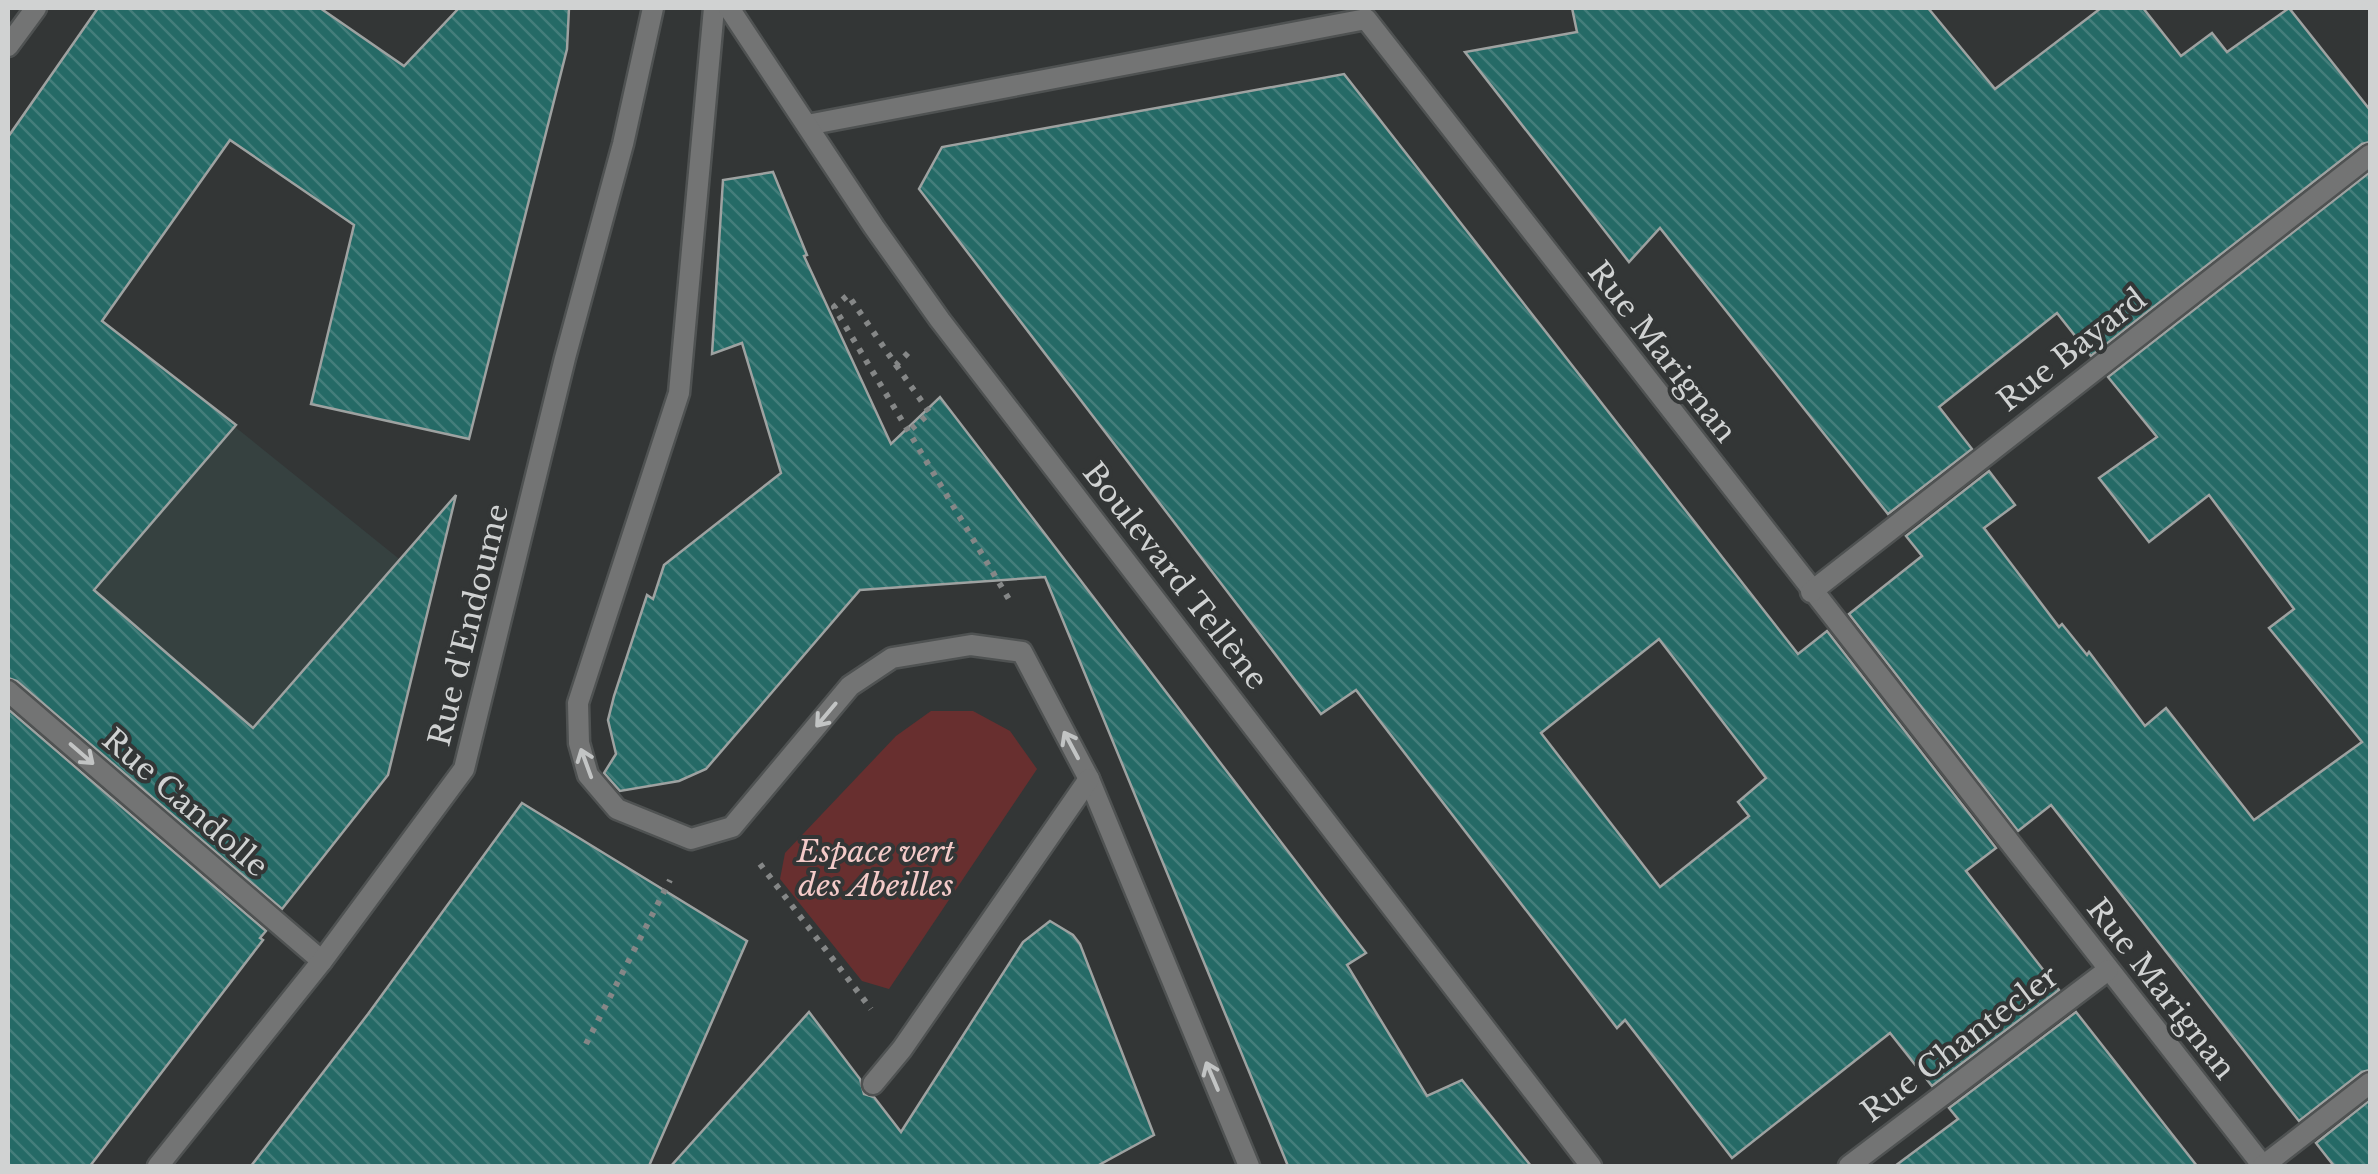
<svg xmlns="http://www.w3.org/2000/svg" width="2378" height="1174" viewBox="0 0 2378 1174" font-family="'Libre Baskerville',serif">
<defs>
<pattern id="building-back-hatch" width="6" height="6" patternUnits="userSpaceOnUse" patternTransform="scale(2.5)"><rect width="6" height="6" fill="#256a66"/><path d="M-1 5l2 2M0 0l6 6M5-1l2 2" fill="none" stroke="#447e7b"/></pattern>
</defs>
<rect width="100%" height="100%" fill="#333636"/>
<polygon fill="#364140" points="122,336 434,587 398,730 154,756 8,631 8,467"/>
<polygon fill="#682f2f" points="931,711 973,711 1010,731 1037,769 889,989 862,981 780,879 785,853 896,736"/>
<g fill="url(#building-back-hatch)" stroke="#9ea2a1" stroke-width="2.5" fill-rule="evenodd">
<polygon points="98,8 320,8 404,66 459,8 569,8 567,49 469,439 311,404 354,225 230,140 102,321 236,425 94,590 253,728 456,495 388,775 282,909 17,681 8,678 8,137"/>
<polygon points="1572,8 1928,8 1995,89 2101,8 2143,8 2181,56 2212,33 2227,52 2289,8 2370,110 2370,142 2362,144 2091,356 2057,313 1939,407 1972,449 1888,514 1660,228 1629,262 1465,52 1577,32"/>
<path d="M1344,74L1798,654L1827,631L1996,848L1966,871L2059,990L1932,1086L1890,1033L1732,1158L1625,1020L1617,1028L1356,690L1321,714L919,189L942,147ZM1659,639L1766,778L1738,802L1749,816L1660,887L1541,733Z"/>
<polygon points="773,172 807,255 804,256 891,444 940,397 1366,953 1347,965 1427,1096 1462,1080 1531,1166 1288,1166 1045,577 860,590 706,769 679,781 620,791 604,773 616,754 608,720 614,696 647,595 653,599 664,565 781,473 742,343 712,354 723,180"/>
<polygon points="2370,172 2370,1070 2362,1072 2299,1121 2051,805 2018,831 1849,614 1922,556 1906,536 1989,471 2015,505 1984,528 2059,627 2062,624 2087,655 2089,652 2145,726 2166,708 2254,820 2362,742 2269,628 2294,609 2209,495 2149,542 2099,478 2157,437 2108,377"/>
<polygon points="8,709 266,931 260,938 263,940 90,1166 8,1166"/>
<polygon points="522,803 747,941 649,1166 251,1166 368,1014"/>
<polygon points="1050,921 1073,935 1080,944 1154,1135 1097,1166 671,1166 809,1012 860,1079 864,1094 874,1097 901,1132 1023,942"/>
<polygon points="2076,1012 2197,1166 1895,1166 1958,1119 1949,1108"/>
<polygon points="2370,1100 2370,1166 2334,1166 2316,1143"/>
</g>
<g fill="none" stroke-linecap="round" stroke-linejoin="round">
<defs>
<g id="minor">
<polyline points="714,8 679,393 578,703 579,743 588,775 617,809 691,839 732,827 850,686 892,658 971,645 1022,652 1089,779 1249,1166"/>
<polyline points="8,46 36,8"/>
<polyline points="807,125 1366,19 2263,1166"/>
<polyline points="1811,592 2370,155"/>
<polyline points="8,691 322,961"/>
<polyline points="873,1084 902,1049 1089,779"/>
<polyline points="1849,1166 2108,970"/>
<polyline points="2263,1166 2370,1083"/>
</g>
<g id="tertiary">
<polyline points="729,8 874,227 940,320 1591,1166"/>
<polyline points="158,1166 322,961 464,769 565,358 623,144 653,8"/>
</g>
</defs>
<use href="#minor" stroke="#4f5252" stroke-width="25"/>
<use href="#tertiary" stroke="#4f5252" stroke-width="25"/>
<g stroke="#858787" stroke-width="6" stroke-dasharray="5 8" stroke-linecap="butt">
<polyline points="908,353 896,365 848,295 834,307 1010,601"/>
<polyline points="896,365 930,413 909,431"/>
<polyline points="760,864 871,1009"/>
<polyline points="586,1044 670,880"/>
</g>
<use href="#minor" stroke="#737474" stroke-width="20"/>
<use href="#tertiary" stroke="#737474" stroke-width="20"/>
</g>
<defs><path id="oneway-shaft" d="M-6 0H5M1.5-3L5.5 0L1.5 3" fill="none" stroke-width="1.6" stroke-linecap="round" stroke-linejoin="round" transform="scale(2.5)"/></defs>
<g stroke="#c2c4c4">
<use href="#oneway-shaft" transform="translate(826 715) rotate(130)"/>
<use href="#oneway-shaft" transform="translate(1071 745) rotate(-118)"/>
<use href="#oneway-shaft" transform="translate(82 754) rotate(41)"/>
<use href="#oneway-shaft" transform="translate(586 763) rotate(-110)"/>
<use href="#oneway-shaft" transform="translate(1212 1076) rotate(-113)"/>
</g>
<g text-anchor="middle" stroke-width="8" stroke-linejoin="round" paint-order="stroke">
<g font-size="30" fill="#d0d2d2" stroke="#333636">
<text transform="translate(2072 350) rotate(-38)" y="10">Rue Bayard</text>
<text transform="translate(1662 352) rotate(52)" y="10">Rue Marignan</text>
<text transform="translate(1175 576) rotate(52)" y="10">Boulevard Tellène</text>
<text transform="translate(469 625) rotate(-76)" y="10">Rue d'Endoume</text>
<text transform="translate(185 803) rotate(41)" y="10">Rue Candolle</text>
<text transform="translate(2161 989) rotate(52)" y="10">Rue Marignan</text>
<text transform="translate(1960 1044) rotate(-37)" y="10">Rue Chantecler</text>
</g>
<g font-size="30" font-style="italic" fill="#f4cbc9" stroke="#333636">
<text x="876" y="862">Espace vert<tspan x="876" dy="34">des Abeilles</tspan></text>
</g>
</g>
<rect width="2378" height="1174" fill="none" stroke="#d0d2d2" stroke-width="20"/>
</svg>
